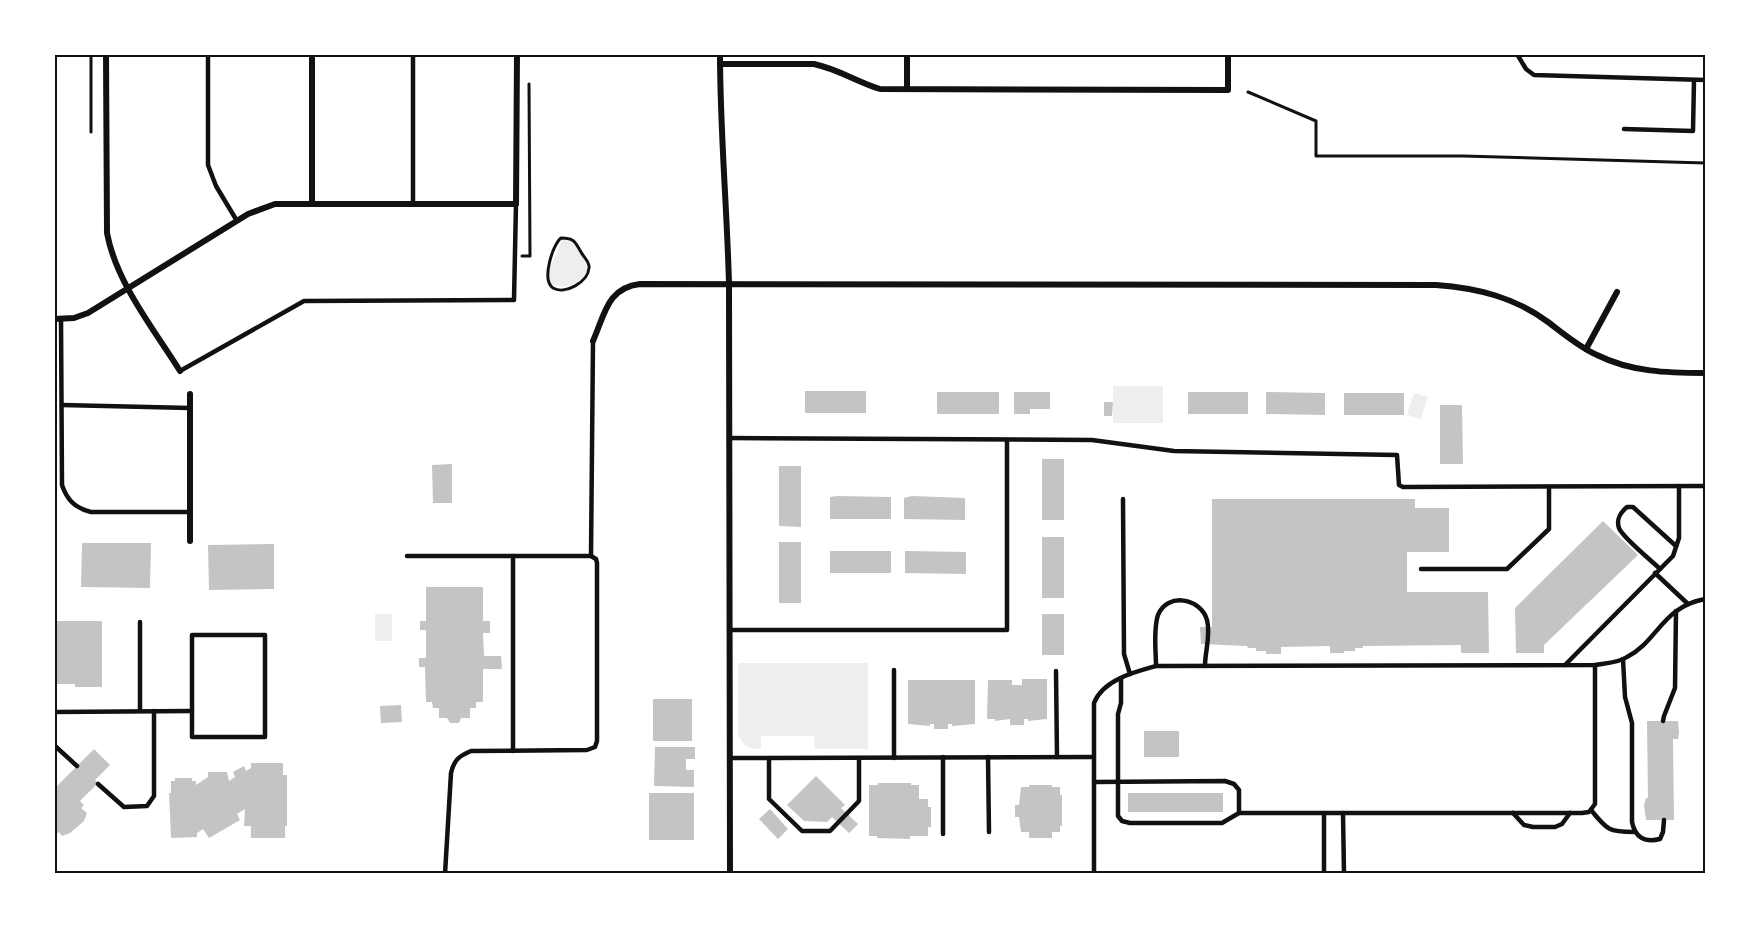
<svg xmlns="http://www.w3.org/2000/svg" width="1759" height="928" viewBox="0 0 1759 928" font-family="Lato,sans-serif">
<rect width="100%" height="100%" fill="#fff"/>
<g fill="#eee">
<path d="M562,240C566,240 569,239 573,242C578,245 587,264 587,270C581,284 565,290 551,284L548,274L550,268Z"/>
<rect x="1113" y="386" width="50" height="37"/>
<polygon points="1414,393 1428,397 1421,419 1407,415"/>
<rect x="375" y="614" width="17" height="27"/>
<path d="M738,663H868V749H815L814,736H761V749C749,749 743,746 738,735Z"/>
</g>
<g fill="#c4c4c4">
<rect x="805" y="391" width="61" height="22"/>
<rect x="937" y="392" width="62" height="22"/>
<polygon points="1014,392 1050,392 1050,409 1030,409 1030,414 1014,414"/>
<rect x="1188" y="392" width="60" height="22"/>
<polygon points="1266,392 1325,393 1325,415 1266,414"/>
<rect x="1344" y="393" width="60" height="22"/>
<polygon points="1104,402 1113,402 1112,416 1104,416"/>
<polygon points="1440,405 1462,405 1463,464 1440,464"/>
<rect x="1042" y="459" width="22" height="61"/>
<polygon points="452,464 452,503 433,503 432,465"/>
<polygon points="779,466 801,466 801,527 779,526"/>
<polygon points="837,496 891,497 891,519 830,519 830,497"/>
<polygon points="912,496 965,498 965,520 904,519 904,498"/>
<polygon points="1212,499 1415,499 1415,508 1449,508 1449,552 1407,552 1407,592 1488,592 1489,653 1461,653 1461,645 1363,646 1363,648 1355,648 1355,651 1344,651 1344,653 1330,653 1330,646 1281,647 1281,654 1266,654 1266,651 1256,651 1256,648 1248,648 1247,646 1201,644 1200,627 1212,627"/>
<polygon points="1603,521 1638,555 1544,645 1544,653 1516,653 1515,608"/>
<rect x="1042" y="537" width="22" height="61"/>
<rect x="779" y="542" width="22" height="61"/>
<polygon points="82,543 151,543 150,588 81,587"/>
<polygon points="274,544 274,589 209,590 208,545"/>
<rect x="830" y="551" width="61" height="22"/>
<polygon points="905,551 966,552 966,574 905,573"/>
<polygon points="426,587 483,587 483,621 490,621 490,633 483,633 484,656 501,656 502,669 483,669 483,702 476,702 476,708 470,708 470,718 461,718 459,723 450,723 447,718 439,718 439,708 433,708 432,702 426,702 425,667 419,667 419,658 426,658 426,630 420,630 420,621 426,621"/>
<rect x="1042" y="614" width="22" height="41"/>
<polygon points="55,621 102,621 102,687 75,687 75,684 54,684 54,662 57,662 57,652 55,652"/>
<polygon points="1022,679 1047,679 1047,719 1028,721 1028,719 1024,719 1024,725 1010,725 1010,719 995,721 995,719 987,719 988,680 1012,680 1012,685 1022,685"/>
<polygon points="908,680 975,680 975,724 952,726 952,724 948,724 948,729 934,729 934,724 930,724 930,726 908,724"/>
<rect x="653" y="699" width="39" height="42"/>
<polygon points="401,705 402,722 381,723 380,706"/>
<polygon points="1647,721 1678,721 1679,732 1678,739 1673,739 1674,820 1646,820 1644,805 1646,798 1648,798"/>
<rect x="1144" y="731" width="35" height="26"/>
<polygon points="655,747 695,747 695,759 686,759 686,770 694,770 694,787 654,786"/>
<polygon points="94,749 110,765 95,780 98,783 80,801 84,805 81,808 87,813 84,821 70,833 62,836 59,832 54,837 54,789"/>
<polygon points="251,763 283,763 283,775 287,775 287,826 285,826 285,838 251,838 251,826 244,826 245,809 237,814 240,820 209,838 203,829 197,833 197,837 171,838 169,793 171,793 171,781 175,781 175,778 192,778 192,781 196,781 196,785 208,777 208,772 227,772 229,781 235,777 233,772 244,766 246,771 251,768"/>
<polygon points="816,776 845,805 841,808 858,824 849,833 832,817 827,822 804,821 787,805"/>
<polygon points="878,783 911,783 911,785 919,785 919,799 928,799 928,807 931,807 931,827 928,827 928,836 910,836 910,839 877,838 877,836 869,836 869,785 878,785"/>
<polygon points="1029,785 1052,785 1052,787 1060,787 1060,795 1062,795 1062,826 1060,826 1060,832 1052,832 1052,838 1029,838 1029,832 1021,832 1019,817 1015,817 1015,805 1019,805 1021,787 1029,787"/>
<rect x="649" y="793" width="45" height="47"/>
<rect x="1128" y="793" width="95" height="19"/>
<polygon points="770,809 788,829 778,839 759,819"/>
</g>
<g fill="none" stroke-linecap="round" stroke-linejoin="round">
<g stroke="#111" stroke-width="3">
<polyline points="91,54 91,132"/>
<polyline points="1248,92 1316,121 1316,156 1463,156 1705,163"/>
<path d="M561,238C575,238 575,242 581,252C584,258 590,262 589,268C588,282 565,295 553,288C541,280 553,244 561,238Z"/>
<polyline points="522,256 530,256 529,84"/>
</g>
<g stroke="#111" stroke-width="4.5">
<polyline points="208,54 208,165 216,186 237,221"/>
<polyline points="1517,54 1526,69 1534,75 1705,80"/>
<polyline points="1624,129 1693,131 1694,80"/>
<polyline points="413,204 413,54"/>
<path d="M61,319L62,485C67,500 75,508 91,512H190"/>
<polyline points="180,371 304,301 514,300 516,204"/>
<polyline points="62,405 190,408"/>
<polyline points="729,438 1092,440 1174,451 1397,455 1399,485 1403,487 1705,486"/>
<polyline points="1123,499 1124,654 1130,674"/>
<path d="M407,556H591L596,559L597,563V741L595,747L587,750L471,751C459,756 454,760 451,773L445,874"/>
<polyline points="513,556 513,751"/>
<polyline points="591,556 593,341"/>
<polyline points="1421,569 1507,569 1549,529 1549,487"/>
<path d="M1660,569C1652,561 1622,537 1619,528C1616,519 1620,513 1627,507H1633L1676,546"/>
<polyline points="1655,573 1688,604"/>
<polyline points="730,630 1007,630 1007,440"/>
<rect x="192" y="635" width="73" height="102"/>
<path d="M1623,659L1625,697L1632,723V822C1635,837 1644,843 1660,839L1663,832L1664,820"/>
<polyline points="1565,665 1673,556 1679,538 1679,486"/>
<path d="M1156,666C1156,651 1153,630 1158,615C1167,592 1201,598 1207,620C1211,635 1205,651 1205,666"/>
<polyline points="894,670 894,758"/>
<polyline points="1056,671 1057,757"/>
<polyline points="1121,679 1121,703 1118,714 1118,816 1122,821 1130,823 1222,823 1239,813 1582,813 1589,812 1595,804 1595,665"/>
<polyline points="140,711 140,622"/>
<polyline points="54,712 192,711"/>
<polyline points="1663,721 1664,716 1675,688 1676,611"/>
<polyline points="54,745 77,766"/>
<polyline points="988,757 989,832"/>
<polyline points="730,758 1094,757"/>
<polyline points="769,758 769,799 802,831 830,831 859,801 859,758"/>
<polyline points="1094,782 1225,781 1234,784 1239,790 1239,813"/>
<polyline points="98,784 124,807 147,806 154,796 154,711"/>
<path d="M1591,810C1607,830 1609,832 1634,832"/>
<polyline points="1324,813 1324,874"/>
<polyline points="1343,813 1344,874"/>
<polyline points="1513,813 1524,825 1533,827 1555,827 1562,824 1570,813"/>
<polyline points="943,834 943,757"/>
<path d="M1094,874V703C1103,680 1134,672 1156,666L1595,665C1606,663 1618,663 1627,657C1658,641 1662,607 1705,599"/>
</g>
<g stroke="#111" stroke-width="6">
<path d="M106,54L107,233C116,282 153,328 180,371"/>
<polyline points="312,54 312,204"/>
<path d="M720,54C720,131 727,207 729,284L730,874"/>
<path d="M720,64H814C838,69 857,82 880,89L1228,90V54"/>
<polyline points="907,89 907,54"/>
<polyline points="54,319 74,318 88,313 248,214 275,204 516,204 517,54"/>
<path d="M593,341C605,314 607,288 640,284L1436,285C1477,288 1514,297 1548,322C1564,334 1579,347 1597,355C1631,372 1668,373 1705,373"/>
<polyline points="1586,349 1617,292"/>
<polyline points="190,394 190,541"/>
</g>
</g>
<rect width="1759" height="928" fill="none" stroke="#ffffff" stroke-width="111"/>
<rect x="56" y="56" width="1648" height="816" fill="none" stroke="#111" stroke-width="2"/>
</svg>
